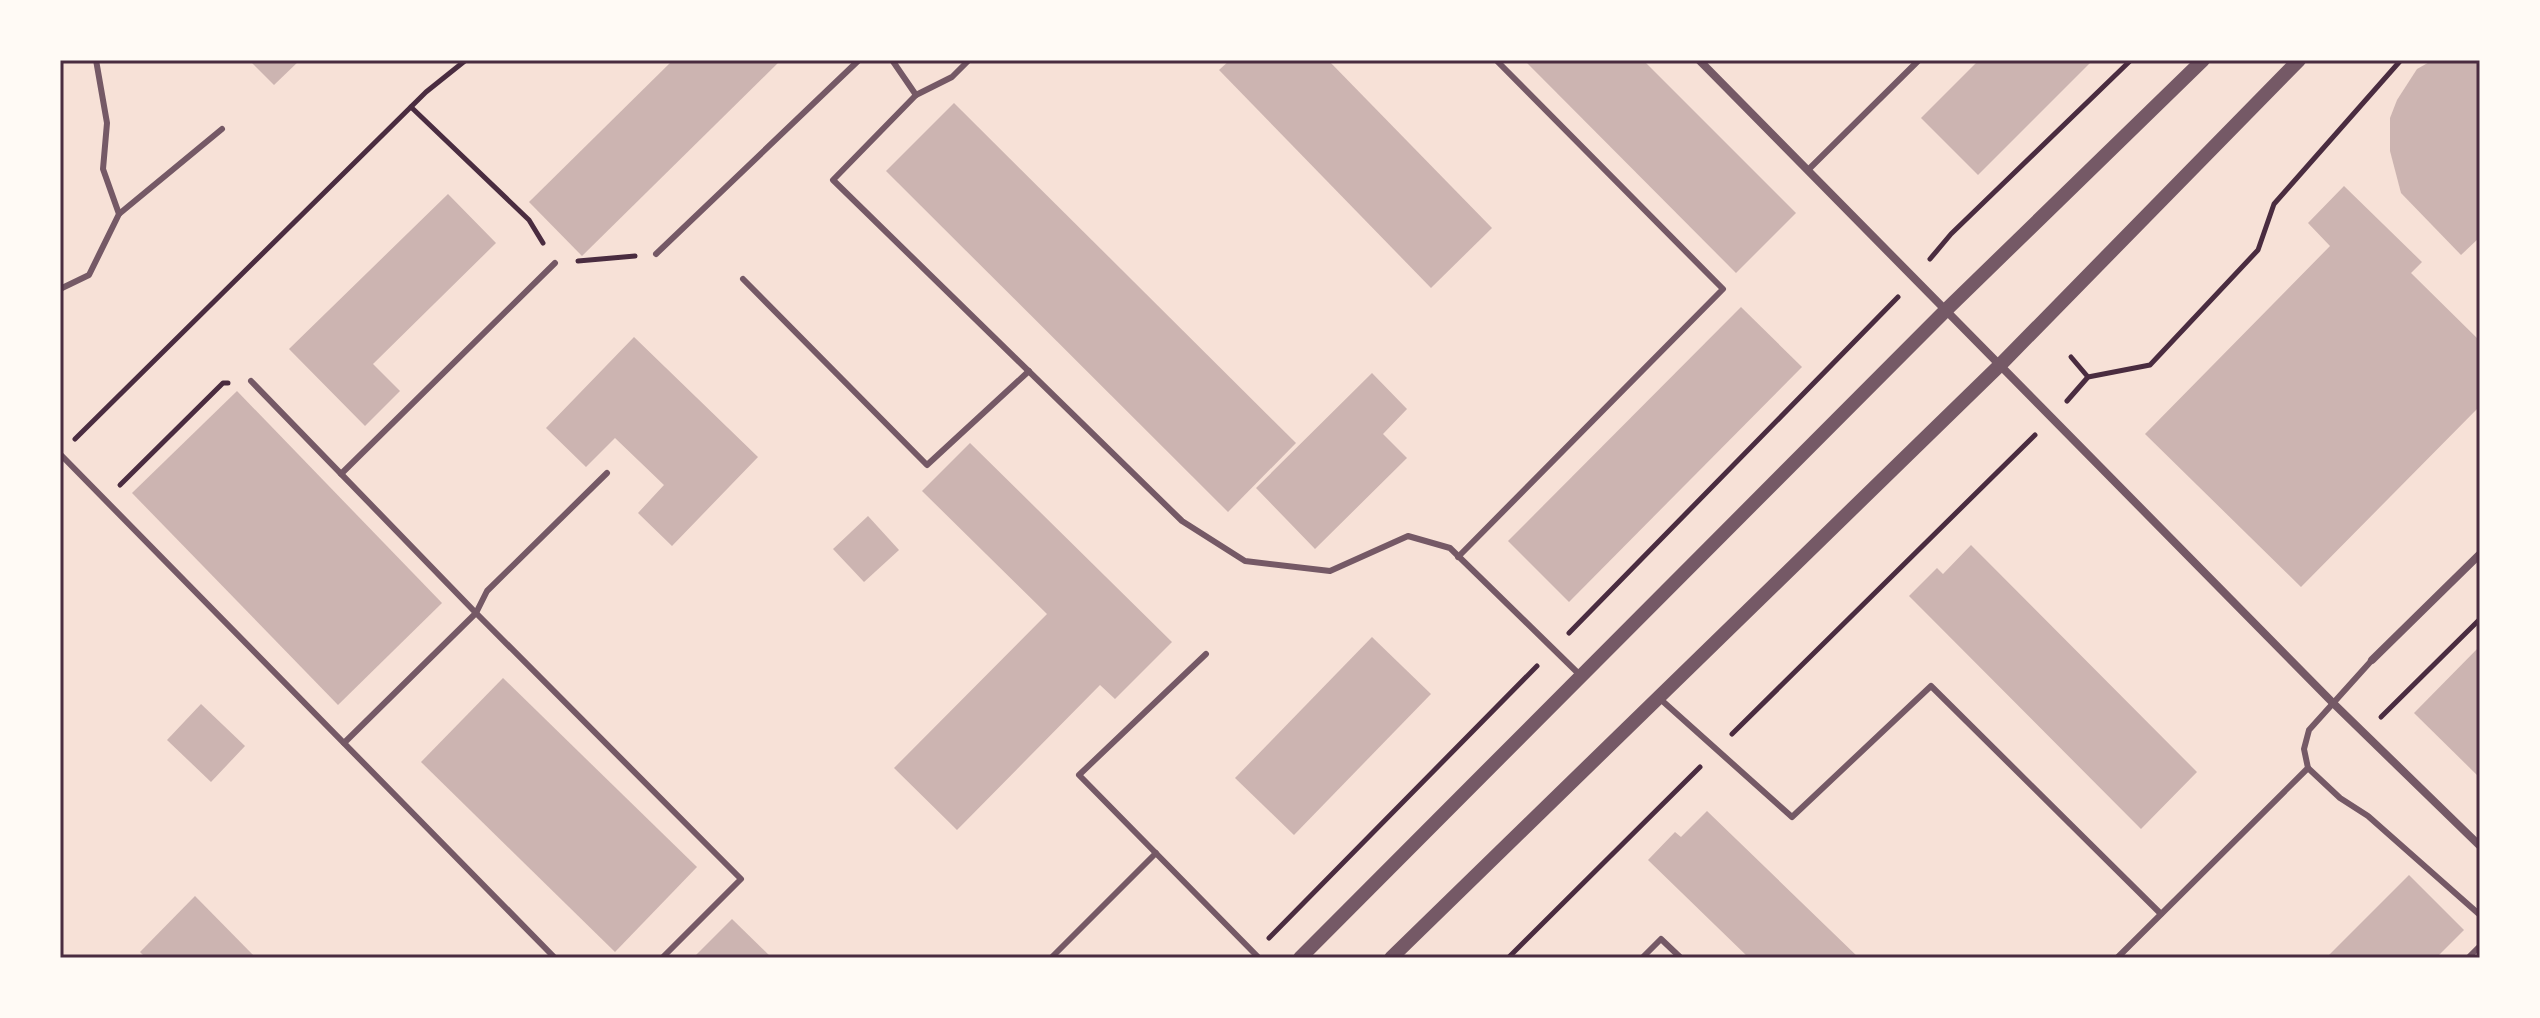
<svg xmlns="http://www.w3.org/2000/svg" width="2540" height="1018" viewBox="0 0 2540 1018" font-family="'DejaVu Sans',sans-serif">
<rect width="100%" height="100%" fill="#f7e1d7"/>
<g fill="#ccb4b1">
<polygon points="249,60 300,60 274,85"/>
<polygon points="673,60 781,60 582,256 529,202"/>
<polygon points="1230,60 1328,60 1492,228 1431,288 1219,70"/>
<polygon points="1524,60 1643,60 1796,213 1736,273"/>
<polygon points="1979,60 2093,60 1978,175 1921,118"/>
<polygon points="2433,60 2480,60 2480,237 2461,255 2401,193 2390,151 2390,118 2397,100 2417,69"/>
<polygon points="954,103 1296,443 1228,512 886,171"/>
<polygon points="2344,186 2422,262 2411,273 2480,341 2480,406 2301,587 2145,434 2330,246 2308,223"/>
<polygon points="448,194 496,243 373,364 400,391 365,426 289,349"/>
<polygon points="1741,307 1802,367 1569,602 1508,541"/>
<polygon points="634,337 758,457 672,546 638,513 664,485 615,438 586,467 546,428"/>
<polygon points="1372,373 1407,409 1383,434 1407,458 1315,549 1256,488"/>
<polygon points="237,391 442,603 338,705 132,493"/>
<polygon points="970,443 1172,642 1115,699 1100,685 957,830 894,768 1047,614 922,491"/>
<polygon points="868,516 899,550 864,582 833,549"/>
<polygon points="1971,545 2197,772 2141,829 1909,596 1937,568 1943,574"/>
<polygon points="1372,637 1431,694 1294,835 1235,778"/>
<polygon points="2480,646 2480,778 2414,713"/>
<polygon points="503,678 697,867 615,952 421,762"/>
<polygon points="201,704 245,746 211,782 167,740"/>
<polygon points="1707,811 1859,958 1749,958 1648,860 1675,832 1681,837"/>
<polygon points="2409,875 2464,930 2436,958 2326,958"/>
<polygon points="195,896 256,958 146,958 140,952"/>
<polygon points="732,919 772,958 693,958"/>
</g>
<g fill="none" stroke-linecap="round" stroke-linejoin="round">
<g stroke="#4a2c40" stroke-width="5">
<polyline points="411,107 529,220 543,243"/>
<polyline points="1930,259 1951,234 2131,60"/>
<polyline points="578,261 635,256"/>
<polyline points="2071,357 2088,377"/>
<polyline points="2067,401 2088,377 2150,365 2258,250 2274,204 2401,60"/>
<polyline points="75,439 426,92 466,60"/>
<polyline points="120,485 223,383 228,383"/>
<polyline points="1569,633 1898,297"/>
<polyline points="2381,717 2480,619"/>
<polyline points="1732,734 2035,435"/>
<polyline points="1269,938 1537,666"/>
<polyline points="1508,958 1700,767"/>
</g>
<g stroke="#755966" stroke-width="6">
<polyline points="892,60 916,95 833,180 1182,521 1245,561 1330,571 1408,536 1450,548 1581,676"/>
<polyline points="916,95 952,77 969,60"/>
<polyline points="1808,170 1919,60"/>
<polyline points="119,214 222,129"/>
<polyline points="656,254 859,60"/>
<polyline points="743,279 927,465 1029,371"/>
<polyline points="60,289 89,275 119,214 103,169 107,123 96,60"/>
<polyline points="251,381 476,613 741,879 662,958"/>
<polyline points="60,454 555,958"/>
<polyline points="341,474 555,263"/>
<polyline points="1458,557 1723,289 1496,60"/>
<polyline points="1206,654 1079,775 1259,958"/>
<polyline points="1658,697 1792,817 1931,686 2161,914"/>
<polyline points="344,743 476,613 487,591 607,473"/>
<polyline points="2308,768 2340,798 2368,816 2480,915"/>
<polyline points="1051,958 1156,853"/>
<polyline points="1642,958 1661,939 1681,958"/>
<polyline points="2117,958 2308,768 2304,749 2309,730 2372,660"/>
<polyline points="2468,958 2480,946"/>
</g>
<g stroke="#755966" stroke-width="8">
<polyline points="1699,60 2333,703 2480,846"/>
<polyline points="2372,660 2480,554"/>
</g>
<g stroke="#755966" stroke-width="14">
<polyline points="1300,958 1945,311 2203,60"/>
<polyline points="1391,958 2001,364 2299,60"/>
</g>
</g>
<rect width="2540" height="1018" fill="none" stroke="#fffaf5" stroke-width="124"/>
<rect x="62" y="62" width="2416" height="894" fill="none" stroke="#4a2c40" stroke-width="3"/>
</svg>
